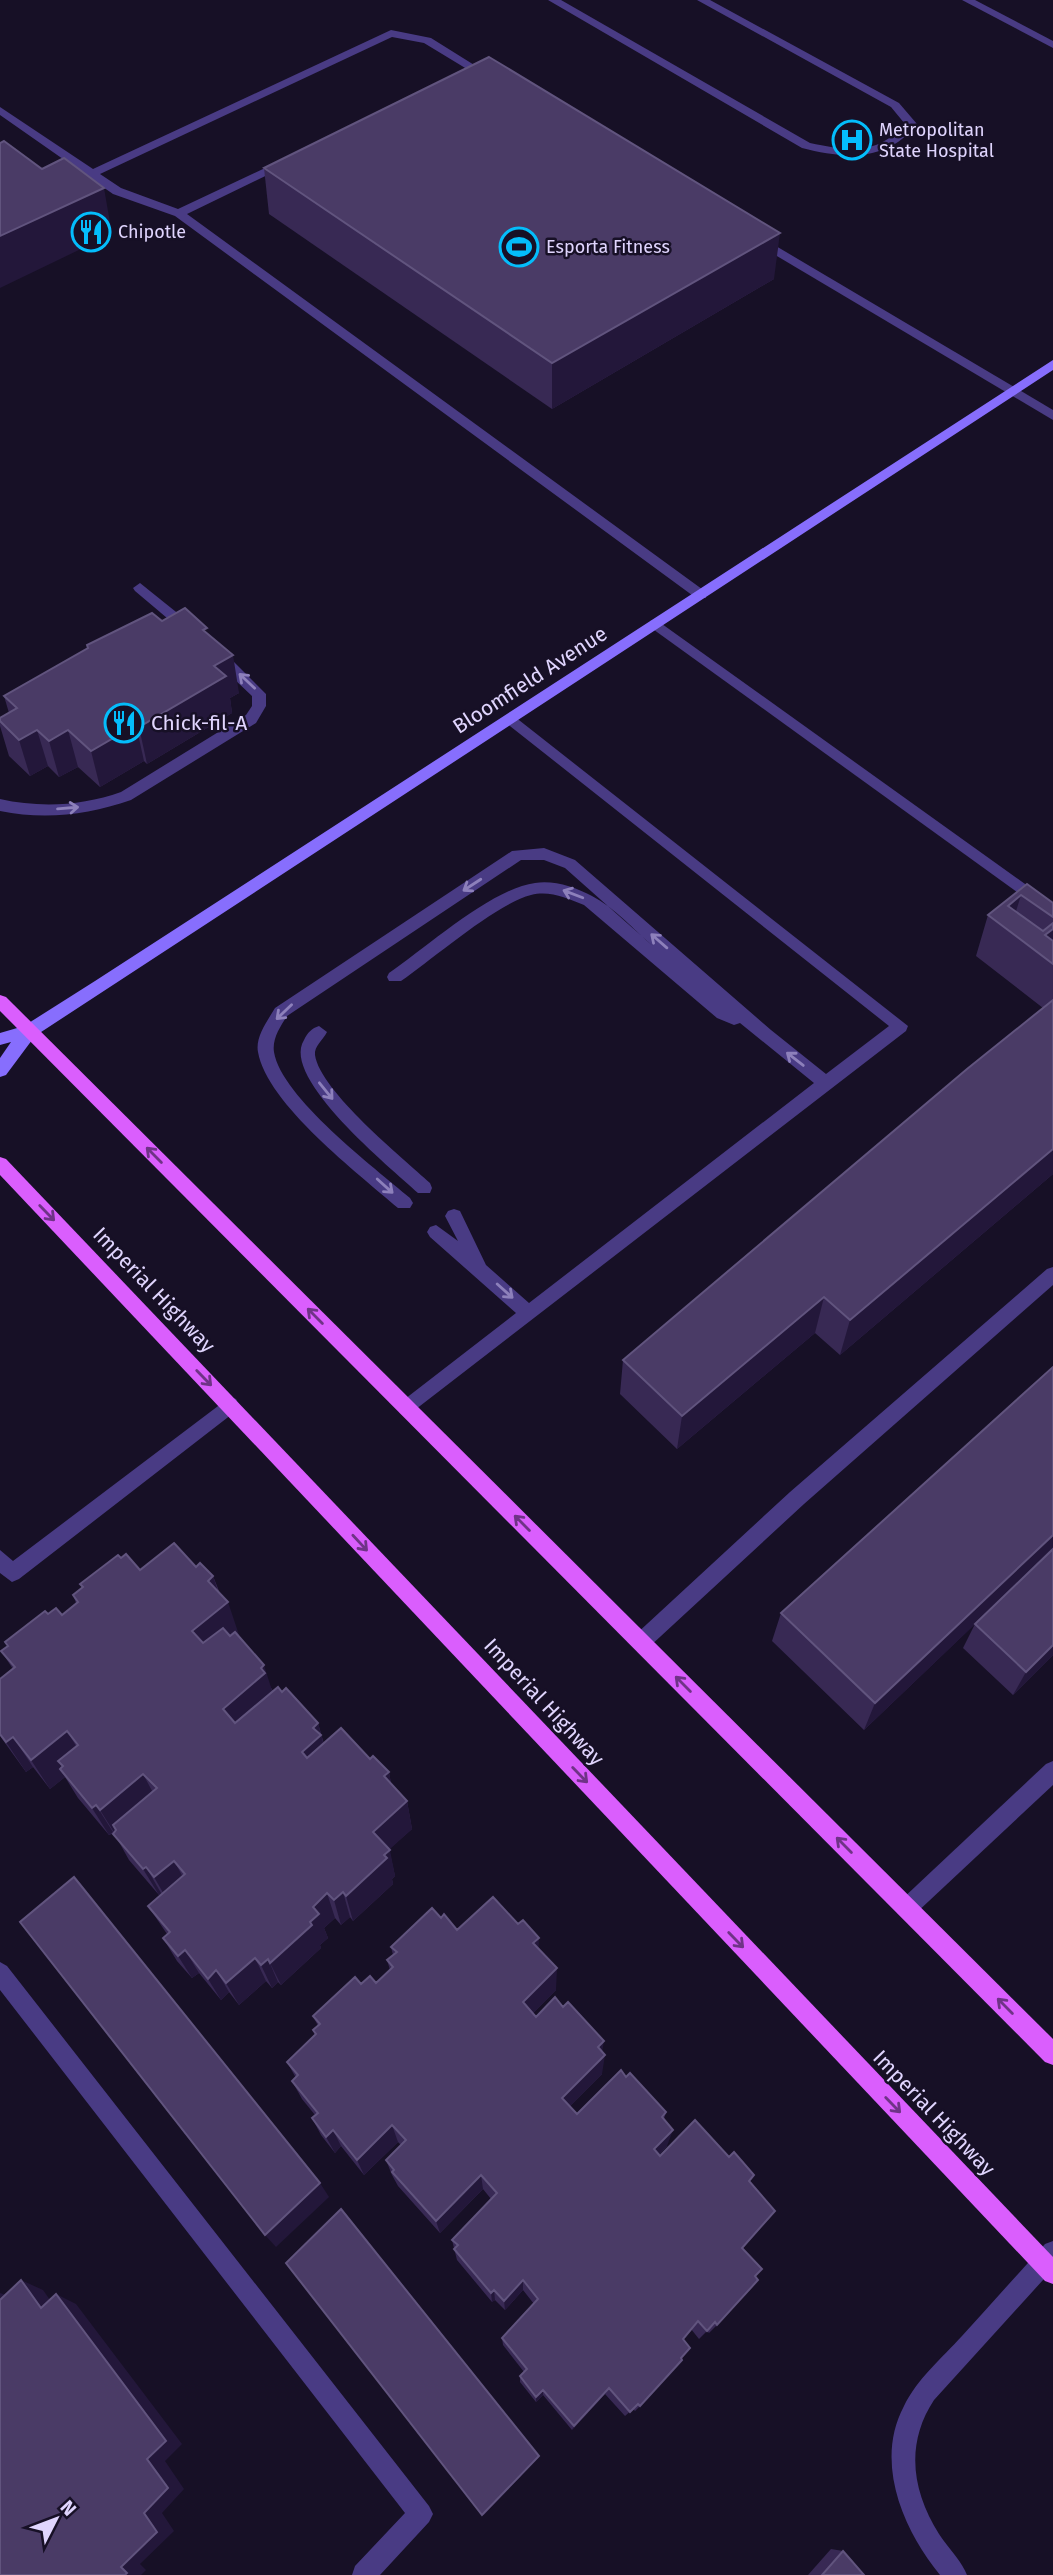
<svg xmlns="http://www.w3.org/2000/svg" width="1053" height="2575" viewBox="0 0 1053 2575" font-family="'Fira Sans',sans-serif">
<rect width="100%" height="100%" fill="#171026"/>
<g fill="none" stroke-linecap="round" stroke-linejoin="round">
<g fill="#493b84" fill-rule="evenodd">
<path d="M548,0H561L810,143C849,151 876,156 905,124L891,107L697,0H710L899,103L917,124C887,162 845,159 802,148Z"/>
<polygon points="391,30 431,38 495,78 485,80 424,43 392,37 100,174 121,188 178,209 280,161 288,161 288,165 187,214 706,592 706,598 696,598 175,216 113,194 0,115 0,107 93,169"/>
<polygon points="759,236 1053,410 1053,420 755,243 753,240"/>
<polygon points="140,583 196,628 196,634 186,634 135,591 133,588"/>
<polygon points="655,619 1053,904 1053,918 650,627 650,621"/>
<path d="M220,652L225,653L266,694V706L256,723L131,800C88,815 45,820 0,811V799C40,808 82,806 121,792L246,715L252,706V696L215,661L213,657Z"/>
<path d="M510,713L908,1026L906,1031L407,1416L401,1414L398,1408L401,1402L516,1313L430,1237L427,1232L430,1227L436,1225L458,1241L445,1216L448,1211L454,1209L460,1211L486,1265L529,1303L814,1083L740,1023L734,1025L717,1018L584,905C567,898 549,890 531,895C496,904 433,959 401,981H389L387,977L389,973C427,947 491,889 535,883C554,880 575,887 592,896C614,907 634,930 654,947L565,868L544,860H521L287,1016C280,1027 272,1039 274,1052C281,1097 375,1168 410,1198L413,1203L410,1208H398C359,1174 267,1104 258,1052C255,1037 268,1020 275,1008L512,851L544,848L575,860L771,1030L826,1074L889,1026L505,722L503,718Z"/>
<path d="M319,1026L327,1032C323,1040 314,1046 315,1055C320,1091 403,1158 430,1183L432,1188L430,1193H418C391,1168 280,1078 304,1040C307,1033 312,1028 319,1026Z"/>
<polygon points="1053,1267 1053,1285 804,1504 648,1648 641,1651 634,1648 631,1642 634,1636 790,1492 1047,1269"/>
<polygon points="230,1397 236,1399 239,1405 236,1411 19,1579 12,1582 0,1573 0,1550 13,1561"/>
<polygon points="1053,1761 1053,1785 914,1915 907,1918 900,1915 897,1908 900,1901 1046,1764"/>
<polygon points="0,1962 7,1966 429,2506 433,2514 429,2522 380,2575 352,2575 355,2566 405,2513 0,1990"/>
<path d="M1053,2241V2269L934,2400C905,2444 912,2491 939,2534C948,2548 961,2560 967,2575H940C903,2530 874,2462 904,2406C917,2379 942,2358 962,2336C990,2305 1017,2275 1045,2244Z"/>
</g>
<polygon fill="#493b84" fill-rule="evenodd" points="962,0 975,0 1053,41 1053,48"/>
<polygon fill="#876efd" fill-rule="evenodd" points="1053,360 1053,370 35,1036 6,1075 0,1077 0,1058 11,1042 0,1045 0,1033 24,1026 95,981"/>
<g fill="#da5efd" fill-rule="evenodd">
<polygon points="0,995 6,997 1053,2039 1053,2065 1045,2062 0,1011"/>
<polygon points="0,1157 6,1159 1053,2257 1053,2284 1045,2281 0,1175"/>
</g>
</g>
<g fill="#382954">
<polygon points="264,168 774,279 552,409 269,214"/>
<polygon points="162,621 208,634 239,693 230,698 232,713 147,764 144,761 100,787 78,767 59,777 48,766 30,776 9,756 0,726 0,718 9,713 4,696 88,649 87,645"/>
<polygon points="1027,884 1053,903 1053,1174 840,1355 815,1333 677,1449 620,1394 623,1360 1043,1008 976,956 988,915"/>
<polygon points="1053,1367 1053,1655 1013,1695 963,1648 975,1624 1021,1580 864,1730 772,1641 781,1613"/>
<polygon points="121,1558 140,1570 196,1567 213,1576 219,1591 239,1636 273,1691 282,1692 318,1723 324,1744 370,1759 389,1772 391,1784 407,1801 412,1829 389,1849 395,1876 392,1879 393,1884 353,1921 350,1917 341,1925 335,1918 324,1928 328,1938 320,1945 321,1948 281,1985 278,1982 272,1988 266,1981 239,2005 229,1992 221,2000 199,1973 192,1978 177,1961 163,1938 167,1934 148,1906 162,1894 161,1893 159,1895 129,1860 114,1833 109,1835 78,1798 65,1777 50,1789 33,1767 26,1772 0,1736 0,1679 13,1669 1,1651 48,1614 62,1615 76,1603 73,1595 82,1588 80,1584"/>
<polygon points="441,1918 457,1930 539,1948 556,1990 533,2013 536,2017 602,2051 602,2074 570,2106 577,2114 626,2077 666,2112 664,2119 667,2146 659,2155 660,2156 750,2182 775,2211 742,2249 755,2276 717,2325 709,2333 707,2331 699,2339 691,2329 683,2339 681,2358 640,2406 635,2411 633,2409 625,2416 605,2394 572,2430 543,2395 536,2402 520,2382 520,2376 524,2372 503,2345 502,2338 534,2304 523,2290 505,2310 495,2300 492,2302 457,2260 452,2240 491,2199 483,2189 440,2233 398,2186 392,2175 386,2160 401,2145 398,2142 364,2175 341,2146 335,2153 321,2135 312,2118 315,2115 302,2099 292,2081 296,2078 287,2062 315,2035 313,2030 318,2026 313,2016 361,1984 376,1983 390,1970 387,1960 393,1955 391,1947"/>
<polygon points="831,2549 843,2551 864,2575 808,2575"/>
</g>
<g fill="#23173a">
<polygon points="104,188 112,234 0,288 0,236"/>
<polygon points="780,233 774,279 552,409 552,363"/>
<polygon points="233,655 239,693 230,698 232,713 147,764 139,727 214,666"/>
<polygon points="136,725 144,761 100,787 91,751"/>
<polygon points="37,730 48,766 30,776 19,740"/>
<polygon points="68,730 78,767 59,777 49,741"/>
<polygon points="1021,895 1010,931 1008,906"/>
<polygon points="1053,929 1053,959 1045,935"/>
<polygon points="1053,1149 1053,1174 840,1355 850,1320"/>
<polygon points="824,1297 815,1333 677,1449 682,1416"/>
<polygon points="1053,1535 1053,1550 864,1730 875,1703"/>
<polygon points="213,1576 223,1606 228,1602 239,1635 205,1664 192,1631 208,1581"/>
<polygon points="1053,1645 1053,1655 1013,1695 1026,1672"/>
<polygon points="264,1665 274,1697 235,1739 223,1709"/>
<polygon points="318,1723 329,1765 310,1781 302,1752 313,1728"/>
<polygon points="67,1731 85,1761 58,1761 67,1775 60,1769 65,1777 50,1789 31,1760"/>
<polygon points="13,1737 33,1767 26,1772 6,1742"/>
<polygon points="389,1772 394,1800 384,1776"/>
<polygon points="143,1774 158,1802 113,1825 119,1835 117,1837 100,1810"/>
<polygon points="407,1801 412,1829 379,1859 373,1832"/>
<polygon points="96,1805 113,1832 109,1835 92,1808"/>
<polygon points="390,1850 395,1876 392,1879 393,1884 353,1921 346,1896"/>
<polygon points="174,1861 188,1886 169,1903 154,1877"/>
<polygon points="146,1867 161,1893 159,1895 143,1869"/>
<polygon points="343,1892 350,1917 341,1925 334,1900"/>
<polygon points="327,1893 335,1918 324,1928 328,1938 320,1945 321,1948 281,1985 270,1963 310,1922 313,1907"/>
<polygon points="539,1938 538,1961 533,1943"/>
<polygon points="185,1950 199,1973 192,1978 178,1956"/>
<polygon points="255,1958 266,1981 239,2005 226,1983"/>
<polygon points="268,1959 278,1982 272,1988 261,1965"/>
<polygon points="557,1968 556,1990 523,2023 523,2002"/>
<polygon points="216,1970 229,1992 221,2000 208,1979"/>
<polygon points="604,2041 601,2059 605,2055 602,2074 561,2115 562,2098 598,2047"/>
<polygon points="392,2125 398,2142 364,2175 357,2160"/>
<polygon points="333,2130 341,2146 335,2153 326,2137"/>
<polygon points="673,2130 667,2146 649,2165 654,2149"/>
<polygon points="481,2175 483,2189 440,2233 436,2221"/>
<polygon points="320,2183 329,2197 276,2247 265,2235"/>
<polygon points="21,2280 43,2290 62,2317 41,2308"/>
<polygon points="523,2280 523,2290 505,2310 504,2301"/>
<polygon points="494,2290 495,2300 492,2302 491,2293"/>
<polygon points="0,2293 9,2296 0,2305"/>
<polygon points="56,2294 76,2304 182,2444 165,2461 184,2489 162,2513 174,2531 140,2564 146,2570 141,2575 125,2575 121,2567 147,2459"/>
<polygon points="609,2388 605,2394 572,2430 574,2426"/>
<polygon points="543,2390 543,2395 536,2402 536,2397"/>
<polygon points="539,2456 538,2458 484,2515 482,2515"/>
</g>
<g fill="#4a3b66" stroke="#61547e" stroke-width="2">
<polygon points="489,57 780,233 552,363 264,168"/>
<polygon points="4,141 42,169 64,158 104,188 0,236 0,143"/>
<polygon points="185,608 207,628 203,630 233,655 214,666 226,676 139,727 136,725 91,751 68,730 49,741 37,730 19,740 0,721 0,718 17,708 4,696 88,648 87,645 152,613 162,621"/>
<polygon points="1027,884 1053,903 1053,917 1021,895 1008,906 1043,931 1053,923 1053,929 1045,935 1053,941 1053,964 988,915"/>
<polygon points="1053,1000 1053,1149 850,1320 824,1297 682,1416 623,1360 967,1069"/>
<polygon points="1053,1367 1053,1535 875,1703 781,1613"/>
<polygon points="174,1543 196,1567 200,1563 213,1576 208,1581 228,1602 192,1631 203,1643 223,1628 230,1636 235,1632 264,1665 261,1668 265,1673 223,1709 235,1723 278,1687 282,1692 286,1688 318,1723 313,1728 321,1735 302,1752 307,1758 341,1728 370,1759 373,1756 389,1772 384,1776 407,1801 373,1832 390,1850 384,1855 387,1858 346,1896 343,1892 334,1900 327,1893 313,1907 319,1914 310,1922 312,1925 270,1963 268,1959 261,1965 255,1958 226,1983 216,1970 208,1979 185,1950 178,1956 163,1938 170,1932 148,1906 185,1874 174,1861 154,1877 146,1867 143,1869 113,1834 116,1830 113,1825 157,1788 143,1774 100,1810 96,1805 92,1808 60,1769 63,1766 58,1761 78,1745 67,1731 31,1760 13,1737 6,1742 0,1734 0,1679 15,1667 1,1651 8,1646 5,1642 45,1611 48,1614 56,1608 62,1615 78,1602 73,1595 83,1587 80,1584 118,1555 121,1558 126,1554 140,1570"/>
<polygon points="1053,1549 1053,1645 1026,1672 975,1624"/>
<polygon points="74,1877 320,2183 265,2235 20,1922"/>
<polygon points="493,1897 518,1924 523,1920 539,1938 533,1943 557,1968 523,2002 536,2017 555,1997 563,2007 568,2002 604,2041 598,2047 605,2055 562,2098 577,2114 621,2070 626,2077 630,2073 666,2112 662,2117 673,2130 654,2149 660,2156 695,2120 729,2157 734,2152 754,2175 749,2181 775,2211 742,2248 762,2269 755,2276 758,2280 717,2325 715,2322 707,2331 698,2321 683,2339 690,2348 681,2358 682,2360 640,2406 638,2404 630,2412 609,2388 574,2426 543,2390 536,2397 520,2376 527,2369 502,2338 538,2299 523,2280 504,2301 494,2290 491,2293 454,2249 458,2245 452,2240 497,2193 481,2175 436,2221 392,2172 394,2170 386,2160 406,2140 392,2125 357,2160 333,2130 326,2137 312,2118 318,2113 292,2081 298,2075 287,2062 316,2034 313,2030 320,2024 313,2016 355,1977 361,1984 370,1976 376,1983 393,1967 387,1960 397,1952 391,1947 432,1908 441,1918 444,1914 457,1930"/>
<polygon points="341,2209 539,2456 482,2515 286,2263"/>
<polygon points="21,2280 41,2308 56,2294 166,2441 147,2459 168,2488 144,2513 157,2532 121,2567 127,2573 125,2575 0,2575 0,2300"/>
<polygon points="843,2551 864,2575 822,2575"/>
</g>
<defs><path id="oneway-shaft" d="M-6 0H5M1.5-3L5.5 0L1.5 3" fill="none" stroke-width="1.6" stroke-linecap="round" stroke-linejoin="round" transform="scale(1.75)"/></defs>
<g stroke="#8d80bb">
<use href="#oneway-shaft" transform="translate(247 681) rotate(-137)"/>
<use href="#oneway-shaft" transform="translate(68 808) rotate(-5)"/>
<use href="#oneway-shaft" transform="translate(472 885) rotate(147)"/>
<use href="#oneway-shaft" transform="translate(573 894) rotate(-159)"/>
<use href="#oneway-shaft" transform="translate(659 941) rotate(-139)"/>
<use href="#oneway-shaft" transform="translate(284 1012) rotate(136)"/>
<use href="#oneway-shaft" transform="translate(795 1059) rotate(-142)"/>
<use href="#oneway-shaft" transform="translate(326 1091) rotate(51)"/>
<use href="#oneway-shaft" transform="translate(385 1186) rotate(42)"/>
<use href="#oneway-shaft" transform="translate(505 1291) rotate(42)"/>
</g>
<g stroke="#6f3387">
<use href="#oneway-shaft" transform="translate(154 1155) rotate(-135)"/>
<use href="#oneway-shaft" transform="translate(47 1213) rotate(46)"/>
<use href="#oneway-shaft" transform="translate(315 1316) rotate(-135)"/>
<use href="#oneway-shaft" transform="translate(204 1378) rotate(46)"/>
<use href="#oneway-shaft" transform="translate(522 1523) rotate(-135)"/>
<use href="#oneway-shaft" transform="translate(360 1543) rotate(47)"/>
<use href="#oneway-shaft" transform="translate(683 1684) rotate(-135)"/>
<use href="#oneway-shaft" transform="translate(580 1775) rotate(46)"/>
<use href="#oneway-shaft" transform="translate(844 1845) rotate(-135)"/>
<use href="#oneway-shaft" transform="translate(736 1940) rotate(46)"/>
<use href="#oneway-shaft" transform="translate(1005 2006) rotate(-135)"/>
<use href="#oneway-shaft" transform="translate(893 2105) rotate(46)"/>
</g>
<defs>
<symbol id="hospital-ring" viewBox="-11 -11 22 22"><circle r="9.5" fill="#171026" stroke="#04bdfb" stroke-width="1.5"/><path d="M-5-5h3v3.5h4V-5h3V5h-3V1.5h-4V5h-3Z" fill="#04bdfb"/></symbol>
<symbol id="restaurant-ring" viewBox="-11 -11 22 22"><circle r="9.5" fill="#171026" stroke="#04bdfb" stroke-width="1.5"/><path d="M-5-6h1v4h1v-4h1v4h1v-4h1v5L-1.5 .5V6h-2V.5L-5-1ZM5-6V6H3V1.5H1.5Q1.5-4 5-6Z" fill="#04bdfb"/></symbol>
<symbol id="stadium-ring" viewBox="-11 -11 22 22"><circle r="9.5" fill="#171026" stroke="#04bdfb" stroke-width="1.5"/><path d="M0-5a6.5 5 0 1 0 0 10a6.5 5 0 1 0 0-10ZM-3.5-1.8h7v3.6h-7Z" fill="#04bdfb"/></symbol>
</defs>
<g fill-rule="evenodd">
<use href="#hospital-ring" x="830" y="118" width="44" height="44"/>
<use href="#restaurant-ring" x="69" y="210" width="44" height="44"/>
<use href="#stadium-ring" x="497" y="225" width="44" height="44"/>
<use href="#restaurant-ring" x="102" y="701" width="44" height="44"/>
</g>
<g text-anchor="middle" stroke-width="5" stroke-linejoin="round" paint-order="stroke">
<g font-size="18" fill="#e0d5fe" stroke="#171026" text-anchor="start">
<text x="879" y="136">Metropolitan<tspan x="879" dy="21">State Hospital</tspan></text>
<text x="118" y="238">Chipotle</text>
<text x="546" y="253">Esporta Fitness</text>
</g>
<g font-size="21" fill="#e0d5fe" stroke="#171026">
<text transform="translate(530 680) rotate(-33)" y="7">Bloomfield Avenue</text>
<text transform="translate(154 1290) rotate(46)" y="7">Imperial Highway</text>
<text transform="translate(544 1702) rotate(47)" y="7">Imperial Highway</text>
<text transform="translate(934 2113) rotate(46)" y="7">Imperial Highway</text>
</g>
<g font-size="21" fill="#e0d5fe" stroke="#171026" text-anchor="start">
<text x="151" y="730">Chick-fil-A</text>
</g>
</g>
<g transform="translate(56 2519) rotate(48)" stroke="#171026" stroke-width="5" paint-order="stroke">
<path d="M0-5L12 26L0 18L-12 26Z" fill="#e0d5fe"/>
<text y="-10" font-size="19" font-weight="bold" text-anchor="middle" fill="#e0d5fe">N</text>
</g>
</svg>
